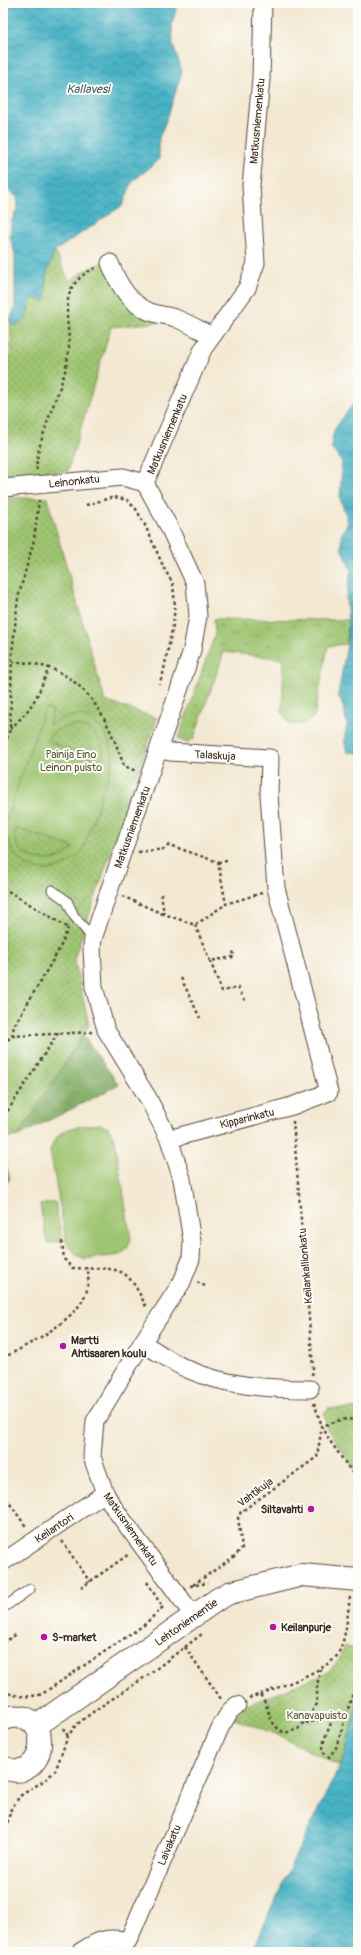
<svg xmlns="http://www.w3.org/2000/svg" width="361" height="1955" viewBox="0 0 361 1955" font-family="Pangolin,sans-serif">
<defs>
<pattern id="grass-tufts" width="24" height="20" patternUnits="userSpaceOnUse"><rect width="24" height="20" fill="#9dc46f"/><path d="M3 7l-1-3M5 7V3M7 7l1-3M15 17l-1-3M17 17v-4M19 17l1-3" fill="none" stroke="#819f5b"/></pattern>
<pattern id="forest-crowns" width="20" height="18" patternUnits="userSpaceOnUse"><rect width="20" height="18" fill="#7eaa62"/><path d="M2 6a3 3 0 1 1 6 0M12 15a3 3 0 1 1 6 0" fill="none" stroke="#688b50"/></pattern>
<pattern id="park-dots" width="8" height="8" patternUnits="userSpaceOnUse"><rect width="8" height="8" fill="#9dc46f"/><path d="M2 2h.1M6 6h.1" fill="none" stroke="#819f5b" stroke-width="1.8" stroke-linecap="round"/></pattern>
<pattern id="water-waves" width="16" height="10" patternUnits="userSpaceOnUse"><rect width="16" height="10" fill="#47b2c5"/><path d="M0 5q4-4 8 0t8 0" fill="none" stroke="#3c919f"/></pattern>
</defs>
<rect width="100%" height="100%" fill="#fdfcf7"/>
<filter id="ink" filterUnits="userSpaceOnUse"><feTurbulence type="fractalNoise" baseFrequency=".025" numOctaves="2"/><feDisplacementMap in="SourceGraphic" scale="8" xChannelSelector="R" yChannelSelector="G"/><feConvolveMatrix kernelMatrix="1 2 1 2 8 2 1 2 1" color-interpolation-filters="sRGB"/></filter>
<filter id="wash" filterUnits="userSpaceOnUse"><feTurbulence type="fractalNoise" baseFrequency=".012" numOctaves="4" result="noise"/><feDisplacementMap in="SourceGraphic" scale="16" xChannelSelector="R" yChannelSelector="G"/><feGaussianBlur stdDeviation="0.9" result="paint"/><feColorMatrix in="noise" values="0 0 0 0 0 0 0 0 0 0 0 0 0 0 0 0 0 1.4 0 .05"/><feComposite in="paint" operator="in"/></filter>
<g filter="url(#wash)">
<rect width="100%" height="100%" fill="#f3e8d1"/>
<polygon fill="url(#grass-tufts)" stroke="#6c7746" points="214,619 348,620 347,644 328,646 314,717 304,724 290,724 282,712 284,659 224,652 194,738 187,743 178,739 215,634"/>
<g fill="url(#forest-crowns)" stroke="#5c6a40">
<polygon points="83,1035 119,1085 18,1136"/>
<polygon points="3,1157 10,1178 3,1190"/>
</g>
<g fill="url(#park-dots)" stroke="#6c7746">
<polygon points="55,251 69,281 86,270 105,261 161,322 111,327 68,471 3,477 3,428 11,343 10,319 14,325 26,319 30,301 34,298 43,301 46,299 46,276"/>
<polygon points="3,498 47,498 105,701 157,718 74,959 89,1025 18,1136 3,1139"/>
<polygon points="328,1408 358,1409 358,1473 327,1429 324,1413"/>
<polygon points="344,1646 358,1650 358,1699 344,1757 339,1766 276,1734 232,1718 247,1705 328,1672 339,1660"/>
</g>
<g fill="#9dc46f" stroke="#6c7746" fill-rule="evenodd">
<path d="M45,708L53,710L49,725C60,718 77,712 89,719C105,728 113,745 112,762C111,771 106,781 103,789C97,809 90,829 83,850C60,879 18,877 8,839L5,847L3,846V829ZM74,725C91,726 108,743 102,761L47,741C50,730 63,727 74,725ZM16,828L72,847L73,848C54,871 8,860 16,828Z"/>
<path d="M100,1124L109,1129L115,1140L131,1240L127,1249L120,1255L85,1259L77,1255L67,1245L50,1151C58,1124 76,1128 100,1124Z"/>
<polygon points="55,1202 62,1241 47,1243 40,1205"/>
</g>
<g fill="url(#water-waves)" stroke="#416e72">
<polygon points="3,3 178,3 172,24 173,44 182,71 169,113 159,138 159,160 132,182 123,205 55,251 46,276 46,299 43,301 34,298 30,301 26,319 19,324 14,325 10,319 15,308 15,254 10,237 11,222 18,208 17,197 4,187 3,178"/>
<polygon points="358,397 358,753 347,752 344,740 347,725 344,709 338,695 347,644 348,620 346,599 351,570 342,550 341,536 348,522 340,498 342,462 331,447 334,430"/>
<polygon points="358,1699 358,1952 252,1952 288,1871 344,1757"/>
</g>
</g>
<g filter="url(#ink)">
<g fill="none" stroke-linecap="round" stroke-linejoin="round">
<defs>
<g id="lane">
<polyline points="52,890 67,901 74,916 93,939"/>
<polyline points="3,1608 30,1589"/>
</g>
<g id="street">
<path d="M110,263C117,282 128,302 148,311C157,315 166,315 175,318C188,323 200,330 212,336"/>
<polyline points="145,483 168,525 195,583 198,616 192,650 179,690 109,891 93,939 92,948 94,987 106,1030 148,1098 169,1139 182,1179 192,1241 191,1259 182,1282 142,1343 95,1421 92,1457 105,1493 114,1508 193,1615"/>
<polyline points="145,483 203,349 247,288 256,263 251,186 261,79 263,3"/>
<polyline points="3,488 123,477 145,483"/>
<polyline points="160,750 170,752 270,758 269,795 276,888 329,1092"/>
<polyline points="169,1139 292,1106 324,1094"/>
<path d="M142,1343C157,1351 171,1362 187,1369C225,1386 269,1389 310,1389"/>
<polyline points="3,1562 105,1493"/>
<path d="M80,1952C98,1940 107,1936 128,1941L220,1728L230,1711L237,1705"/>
</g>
<g id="secondary">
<path d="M3,1719C57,1701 48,1789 3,1767"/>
<polyline points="36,1726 218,1599 229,1593 302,1575"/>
</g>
</defs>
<use href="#lane" stroke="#574639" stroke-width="11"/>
<use href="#street" stroke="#574639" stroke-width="19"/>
<use href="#secondary" stroke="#574639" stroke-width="24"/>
<g stroke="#574639" stroke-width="2.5" stroke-dasharray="3 3" stroke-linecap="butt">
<path d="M37,470C33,451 60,392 65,371C67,363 69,352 69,344C69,327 64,309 70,292C74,281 85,272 96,268"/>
<polyline points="86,505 114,497 127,500 136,509 144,523 164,568 173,584 175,606 173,625 163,674 159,684"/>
<path d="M12,662C79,662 105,710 124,766L136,771"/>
<path d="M10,729C33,708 38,696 49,667"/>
<polyline points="3,750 10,729 12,654 18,598 34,540 39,500"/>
<polyline points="138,852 165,849 169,845 218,862 226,904 262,893"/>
<polyline points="218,862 228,861"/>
<polyline points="3,888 67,927"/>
<polyline points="161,894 164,914 195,925 226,904"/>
<polyline points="122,896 163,914"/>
<polyline points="195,925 210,961 234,957 233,949"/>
<polyline points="210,961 222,991 238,988 245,1001"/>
<polyline points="181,978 200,1018"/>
<polyline points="12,1036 14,1026 60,948 68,928"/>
<polyline points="3,1044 12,1036 92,1032"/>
<polyline points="3,1115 7,1112 58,1033"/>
<polyline points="293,1121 313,1368 312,1375"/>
<path d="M62,1241L64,1259L72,1268C120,1270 125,1261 147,1309"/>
<polyline points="197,1282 205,1286"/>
<path d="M3,1358C29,1344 79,1320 87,1290C89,1284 88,1275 88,1268"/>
<polyline points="314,1403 322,1426 330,1441 358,1481"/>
<polyline points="3,1494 27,1528"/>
<polyline points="62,1541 90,1582"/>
<polyline points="147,1582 163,1608"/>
<path d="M193,1585L235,1556L242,1548L238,1517L241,1512L317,1457L322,1426C333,1423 347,1415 358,1422"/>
<polyline points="190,1586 208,1583"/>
<polyline points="81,1588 129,1554"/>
<polyline points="3,1643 17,1634"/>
<polyline points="185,1647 221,1699"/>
<path d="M3,1691C16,1697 28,1698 42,1694L144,1625L163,1607"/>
<path d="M260,1695C272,1708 265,1723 285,1733L298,1729L305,1721L308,1723L327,1717L331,1723C328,1732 316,1752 329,1757L336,1748L358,1676"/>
<path d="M249,1698C267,1692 330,1670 338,1654C347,1636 347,1616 350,1597"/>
<polyline points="305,1721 317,1704 317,1687 320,1669"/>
<polyline points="63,1728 68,1736"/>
<polyline points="3,1840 11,1809 20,1796 48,1778 56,1769 68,1736 76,1725 97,1709 148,1675 202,1634"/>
</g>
<use href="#lane" stroke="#fff" stroke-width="9"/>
<use href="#street" stroke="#fff" stroke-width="17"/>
<use href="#secondary" stroke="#fff" stroke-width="22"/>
<defs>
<polyline id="secondary-bridge" points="302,1575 358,1580"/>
</defs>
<use href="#secondary-bridge" stroke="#574639" stroke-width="24" stroke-linecap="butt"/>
<use href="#secondary-bridge" stroke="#fff" stroke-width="22"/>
</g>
</g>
<g fill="#b5179e" stroke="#fdfcf7" stroke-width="1.5">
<circle cx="63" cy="1346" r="4"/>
<circle cx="311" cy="1509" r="4"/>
<circle cx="273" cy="1627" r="4"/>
<circle cx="44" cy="1637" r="4"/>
</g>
<g text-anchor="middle" stroke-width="4" stroke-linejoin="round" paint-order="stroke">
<g font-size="11" fill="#3b2a1e" stroke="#fdfcf7">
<text transform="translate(257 121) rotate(-85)" y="4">Matkusniemenkatu</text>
<text transform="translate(167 434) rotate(-67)" y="4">Matkusniemenkatu</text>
<text transform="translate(74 481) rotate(-6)" y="4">Leinonkatu</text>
<text transform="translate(215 755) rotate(3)" y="4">Talaskuja</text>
<text transform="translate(132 827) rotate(-70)" y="4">Matkusniemenkatu</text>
<text transform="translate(247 1118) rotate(-14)" y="4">Kipparinkatu</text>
<text transform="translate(305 1266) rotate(-95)" y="4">Keilankallionkatu</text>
<text transform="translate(255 1492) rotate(-37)" y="4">Vahtikuja</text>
<text transform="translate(54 1528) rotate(-34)" y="4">Keilantori</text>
<text transform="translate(131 1529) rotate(55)" y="4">Matkusniemenkatu</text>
<text transform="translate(186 1622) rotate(-35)" y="4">Lehtoniementie</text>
<text transform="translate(169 1845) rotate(-67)" y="4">Laivakatu</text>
</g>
<g font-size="11" fill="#585836" stroke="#fdfcf7">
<text x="71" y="758">Painija Eino<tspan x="71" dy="13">Leinon puisto</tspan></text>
<text x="317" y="1719">Kanavapuisto</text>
</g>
<g font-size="11" font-weight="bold" fill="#3b2a1e" stroke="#fdfcf7" text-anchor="start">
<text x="71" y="1344">Martti<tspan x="71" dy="13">Ahtisaaren koulu</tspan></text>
<text x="303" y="1513" text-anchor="end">Siltavahti</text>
<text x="281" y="1631">Keilanpurje</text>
<text x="52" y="1641">S-market</text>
</g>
<g font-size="12" font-style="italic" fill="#406061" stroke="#fdfcf7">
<text x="88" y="93">Kallavesi</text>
</g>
</g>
<rect width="361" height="1955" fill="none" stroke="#fdfcf7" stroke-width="16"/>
</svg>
